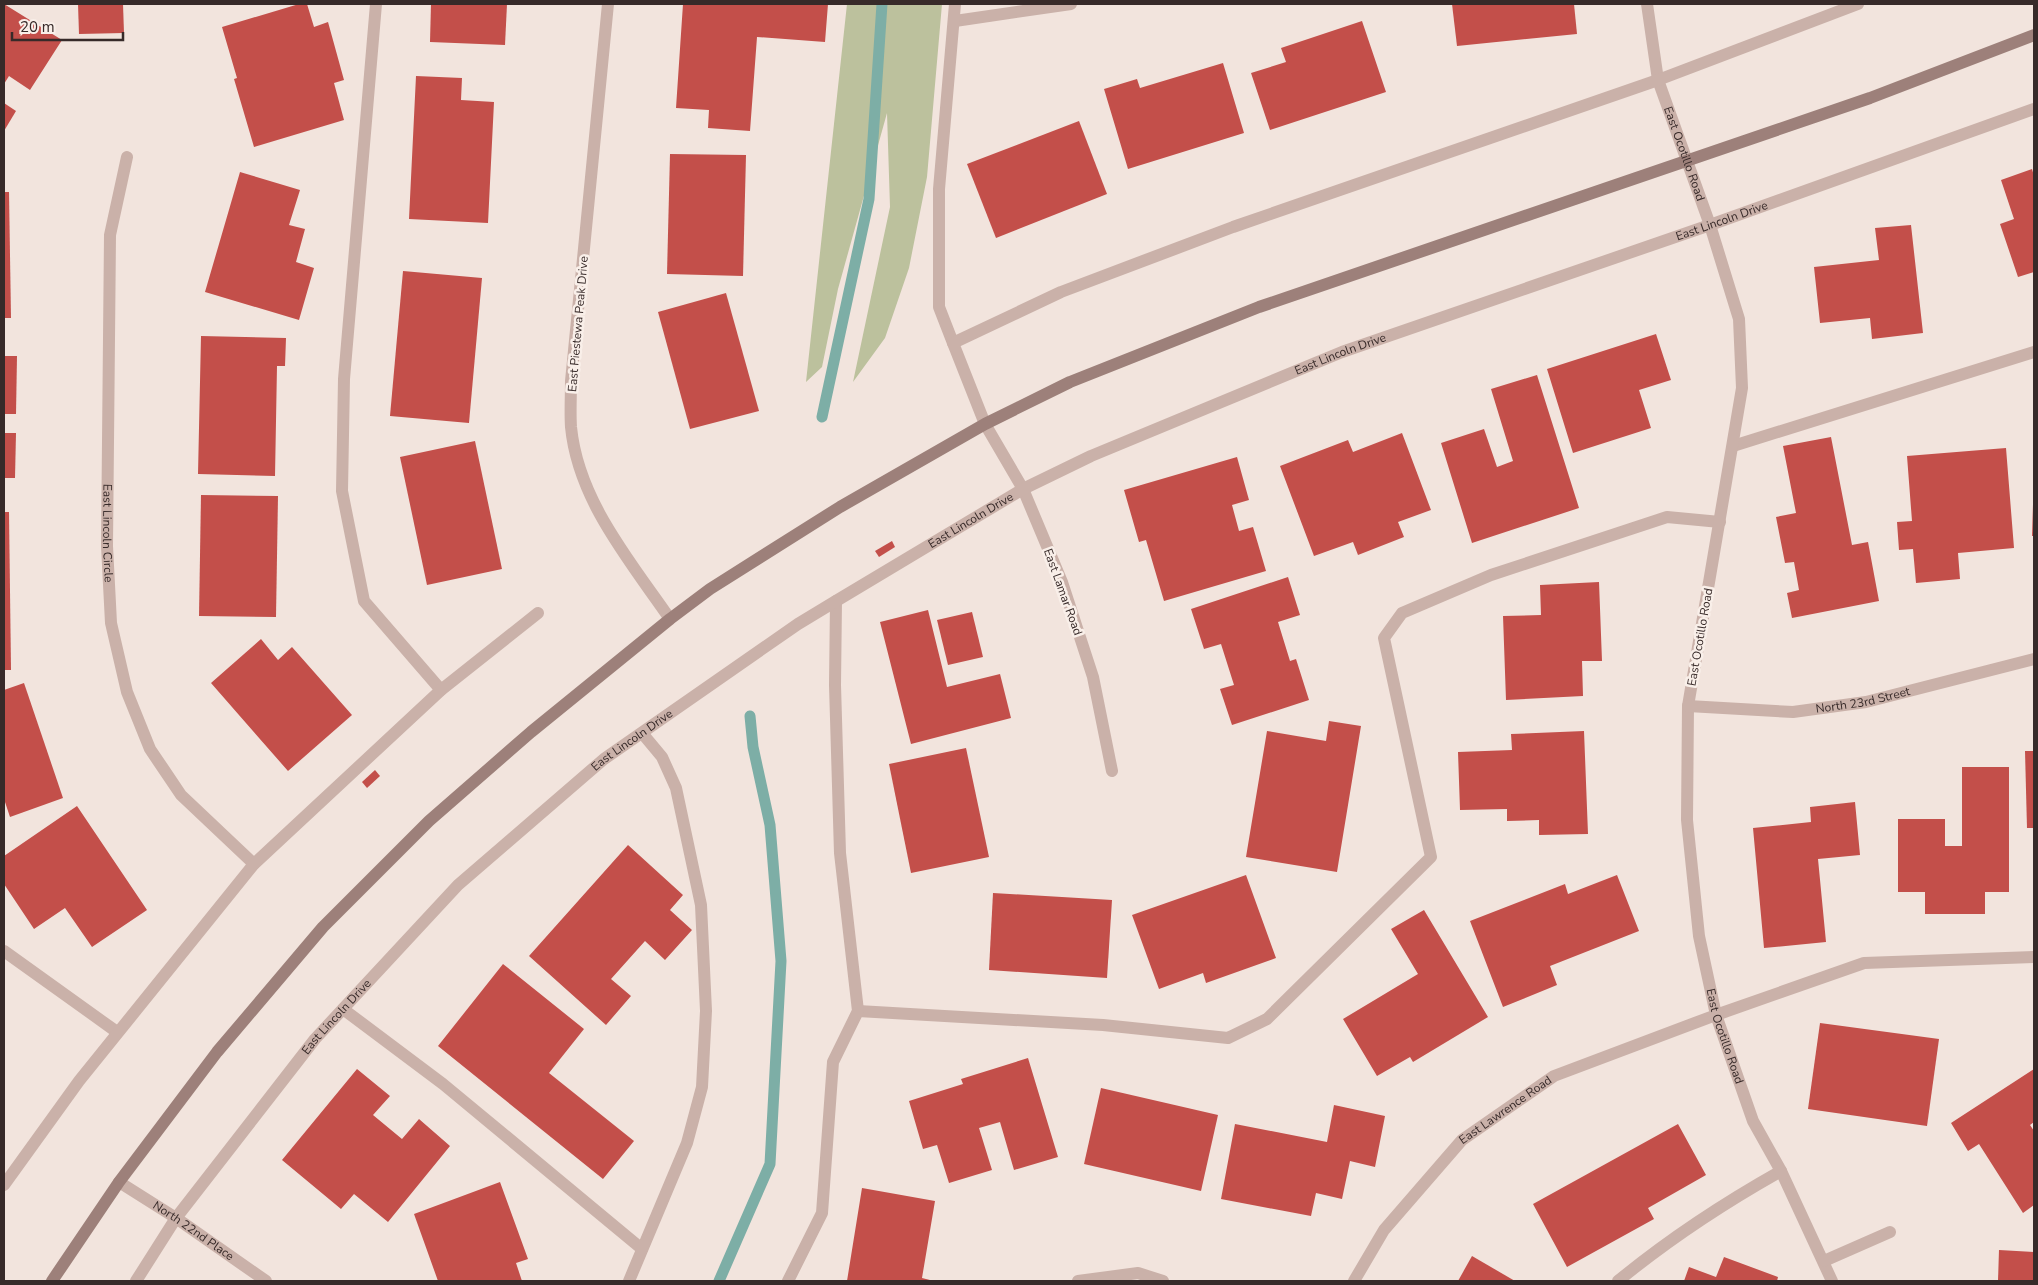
<svg xmlns="http://www.w3.org/2000/svg" width="2038" height="1285" viewBox="0 0 2038 1285" font-family="'Nunito Sans',sans-serif">
<rect width="100%" height="100%" fill="#f2e4dd"/>
<polygon fill="#bcc19d" points="847,4 942,4 927,177 909,268 885,338 853,382 890,207 887,113 838,289 822,367 806,382"/>
<g fill="none" stroke-linecap="round" stroke-linejoin="round">
<g stroke="#7daea6" stroke-width="11">
<polyline points="822,417 869,199 882,4"/>
<polyline points="719,1281 770,1164 781,961 770,825 753,747 750,716"/>
</g>
</g>
<g fill="#c34f4a">
<polygon points="4,4 62,40 30,90 9,76 4,84"/>
<polygon points="78,4 123,4 124,33 79,34"/>
<polygon points="299,4 307,4 314,27 328,22 344,80 334,83 344,120 254,147 234,79 237,78 222,27"/>
<polygon points="431,4 507,4 505,45 430,42"/>
<polygon points="683,4 828,4 825,42 757,37 750,131 708,128 709,110 676,108"/>
<polygon points="1452,4 1574,4 1577,34 1457,46"/>
<polygon points="1362,21 1386,92 1270,130 1251,73 1286,62 1281,48"/>
<polygon points="1223,63 1244,133 1128,169 1104,89 1137,79 1140,88"/>
<polygon points="416,76 462,78 461,100 494,102 488,223 409,219"/>
<polygon points="4,103 16,111 4,131"/>
<polygon points="1079,121 1107,194 996,238 967,164"/>
<polygon points="670,154 746,155 743,276 667,274"/>
<polygon points="2032,169 2034,176 2034,272 2018,277 2000,224 2014,219 2001,180"/>
<polygon points="240,172 300,190 289,225 305,229 296,262 314,268 299,320 205,292"/>
<polygon points="4,192 9,192 11,318 4,318"/>
<polygon points="1911,225 1923,333 1872,339 1870,318 1820,323 1814,267 1879,260 1875,228"/>
<polygon points="403,271 482,278 469,423 390,416"/>
<polygon points="726,293 759,411 690,429 658,312"/>
<polygon points="1656,334 1671,380 1639,390 1651,428 1573,453 1547,369"/>
<polygon points="201,336 286,338 285,366 277,366 275,476 198,474"/>
<polygon points="4,356 17,356 16,414 4,414"/>
<polygon points="1537,375 1579,508 1472,543 1441,443 1484,429 1497,467 1513,461 1491,389"/>
<polygon points="4,433 16,433 15,478 4,478"/>
<polygon points="1402,433 1431,510 1398,522 1404,537 1358,555 1353,542 1314,556 1280,466 1348,440 1353,452"/>
<polygon points="1831,437 1852,545 1868,542 1879,601 1792,618 1787,593 1799,590 1794,562 1785,563 1776,517 1796,513 1783,446"/>
<polygon points="475,441 502,569 427,585 400,457"/>
<polygon points="2006,448 2014,548 1958,553 1960,579 1916,583 1913,549 1899,550 1897,522 1912,521 1907,456"/>
<polygon points="1237,457 1249,500 1232,505 1239,531 1253,527 1266,571 1164,601 1146,540 1139,542 1124,490"/>
<polygon points="201,495 278,496 276,617 199,616"/>
<polygon points="2033,505 2034,505 2034,536 2032,536"/>
<polygon points="4,512 9,512 11,670 4,670"/>
<polygon points="892,541 895,547 879,557 875,551"/>
<polygon points="1288,577 1300,615 1278,622 1290,661 1296,659 1309,700 1232,725 1220,689 1234,685 1221,644 1204,649 1191,609"/>
<polygon points="1599,582 1602,661 1582,661 1583,696 1506,700 1503,616 1541,615 1540,585"/>
<polygon points="928,610 947,687 1000,674 1011,718 911,744 880,622"/>
<polygon points="972,612 983,657 948,665 937,620"/>
<polygon points="261,639 278,660 292,647 352,715 288,771 211,683"/>
<polygon points="24,683 63,798 10,817 4,799 4,690"/>
<polygon points="1329,721 1361,726 1337,872 1246,857 1267,731 1326,741"/>
<polygon points="1584,731 1588,834 1539,835 1539,820 1507,821 1507,809 1460,810 1458,752 1512,750 1511,734"/>
<polygon points="966,748 989,857 911,873 889,764"/>
<polygon points="2025,751 2034,751 2034,828 2027,828"/>
<polygon points="1962,767 2009,767 2009,892 1985,892 1985,914 1925,914 1925,892 1898,892 1898,819 1945,819 1945,846 1962,846"/>
<polygon points="375,770 380,776 367,788 362,782"/>
<polygon points="1855,802 1860,855 1818,859 1826,942 1764,948 1753,828 1811,822 1810,807"/>
<polygon points="77,806 147,910 92,947 65,908 34,929 4,884 4,856"/>
<polygon points="628,845 683,895 670,910 692,930 665,960 645,941 611,979 631,996 606,1025 529,956"/>
<polygon points="1246,875 1276,958 1206,983 1203,973 1159,989 1132,915"/>
<polygon points="1617,875 1639,931 1550,966 1557,985 1503,1007 1470,921 1565,884 1568,894"/>
<polygon points="993,893 1112,900 1107,978 989,970"/>
<polygon points="1424,910 1488,1017 1413,1062 1410,1057 1377,1076 1343,1019 1418,974 1391,929"/>
<polygon points="503,964 584,1029 549,1073 634,1141 603,1179 438,1046"/>
<polygon points="1820,1023 1939,1039 1927,1126 1808,1109"/>
<polygon points="1028,1058 1058,1157 1014,1170 1000,1122 979,1128 992,1170 949,1183 937,1145 923,1149 909,1101 963,1084 961,1079"/>
<polygon points="357,1069 390,1096 373,1115 402,1139 419,1119 450,1146 388,1222 354,1194 341,1209 282,1160"/>
<polygon points="2034,1069 2034,1122 2030,1125 2034,1131 2034,1205 2023,1213 1979,1144 1968,1151 1951,1123"/>
<polygon points="1101,1088 1218,1115 1201,1191 1084,1164"/>
<polygon points="1334,1105 1385,1116 1375,1167 1350,1161 1342,1199 1316,1193 1311,1216 1221,1199 1235,1124 1327,1142"/>
<polygon points="1678,1124 1706,1175 1648,1208 1654,1219 1567,1267 1533,1204"/>
<polygon points="500,1182 528,1259 516,1263 522,1281 438,1281 414,1214"/>
<polygon points="862,1188 935,1201 922,1278 934,1281 847,1281"/>
<polygon points="1999,1250 2034,1252 2034,1281 1998,1281"/>
<polygon points="1472,1256 1515,1281 1458,1281"/>
<polygon points="1724,1257 1778,1277 1777,1281 1684,1281 1689,1267 1716,1277"/>
</g>
<g fill="none" stroke-linecap="round" stroke-linejoin="round">
<g stroke="#cab1a9" stroke-width="12">
<polyline points="376,4 344,379 342,491 364,601 441,690"/>
<polyline points="955,21 1071,4"/>
<polyline points="953,343 939,307 939,189 955,4"/>
<polyline points="1733,446 2034,352"/>
<polyline points="4,951 117,1032"/>
<polyline points="343,1009 443,1084 642,1249"/>
<polyline points="858,1011 1103,1025 1228,1038 1267,1019 1431,857 1384,638 1402,613 1491,575 1667,517 1720,522"/>
<polyline points="1716,1015 1864,963 2034,957"/>
<polyline points="629,1281 687,1143 702,1087 706,1011 701,905 676,788 662,757 642,733"/>
<polyline points="788,1281 822,1213 833,1062 858,1011 840,853 835,685 836,601"/>
<path d="M1618,1281C1668,1240 1724,1203 1781,1171"/>
</g>
<g stroke="#cab1a9" stroke-width="12">
<path d="M608,4L571,381C571,396 570,412 571,427C578,500 630,561 670,619"/>
<path id="s1" d="M1647,4L1658,80L1710,225L1739,319L1742,388L1688,706L1687,820L1699,936L1716,1015L1753,1121L1781,1171L1832,1281"/>
<path id="s2" d="M127,157L110,235L107,546L111,623L127,692L150,749L181,795L254,864"/>
<path id="s3" d="M1688,706L1793,712L1866,702L2034,659"/>
<polyline points="1112,771 1093,677 1062,582 1023,489 985,424 953,343 1061,292 1233,227 1658,80 1858,4"/>
<path id="s4" d="M119,1182L176,1218L266,1281"/>
<polyline points="4,1185 79,1081 254,864 441,690 538,613"/>
<polyline points="1824,1261 1890,1232"/>
<path id="s5" d="M136,1281L176,1218L315,1039L458,885L604,759L798,624L836,601L1023,489L1091,456L1342,352L1710,225L2034,109"/>
<polyline points="1078,1281 1138,1273 1163,1281"/>
<path id="s6" d="M1354,1281L1384,1230L1462,1140L1554,1076L1716,1015"/>
</g>
<polyline stroke="#9d807a" stroke-width="12" points="52,1281 119,1182 217,1052 323,927 429,821 531,732 670,619 710,589 840,507 985,424 1070,382 1259,307 1870,98 2034,35"/>
</g>
<g text-anchor="middle" stroke-width="5" stroke-linejoin="round" paint-order="stroke">
<g font-size="12" fill="#372a29" stroke="#f9efe9">
<text dy="4" stroke="none"><textPath href="#s1" startOffset="155">East Ocotillo Road</textPath></text>
<text dy="4" stroke="none"><textPath href="#s5" startOffset="1952">East Lincoln Drive</textPath></text>
<text transform="translate(578 324) rotate(-85)" y="4">East Piestewa Peak Drive</text>
<text dy="4" stroke="none"><textPath href="#s5" startOffset="1548">East Lincoln Drive</textPath></text>
<text dy="4" stroke="none"><textPath href="#s5" startOffset="1142">East Lincoln Drive</textPath></text>
<text dy="4" stroke="none"><textPath href="#s2" startOffset="378">East Lincoln Circle</textPath></text>
<text transform="translate(1063 592) rotate(70)" y="4">East Lamar Road</text>
<text transform="translate(1700 637) rotate(-80)" y="4">East Ocotillo Road</text>
<text dy="4" stroke="none"><textPath href="#s3" startOffset="176">North 23rd Street</textPath></text>
<text dy="4" stroke="none"><textPath href="#s5" startOffset="738">East Lincoln Drive</textPath></text>
<text dy="4" stroke="none"><textPath href="#s5" startOffset="332">East Lincoln Drive</textPath></text>
<text dy="4" stroke="none"><textPath href="#s1" startOffset="1055">East Ocotillo Road</textPath></text>
<text dy="4" stroke="none"><textPath href="#s6" startOffset="231">East Lawrence Road</textPath></text>
<text dy="4" stroke="none"><textPath href="#s4" startOffset="89">North 22nd Place</textPath></text>
</g>
</g>
<rect width="2038" height="1285" fill="none" stroke="#372a29" stroke-width="10"/>
<path d="M12 32v8h111v-8" fill="none" stroke="#372a29" stroke-width="2.5"/>
<text x="20" y="32" font-size="15" fill="#372a29" stroke="#f9efe9" stroke-width="4" paint-order="stroke">20 m</text>
</svg>
